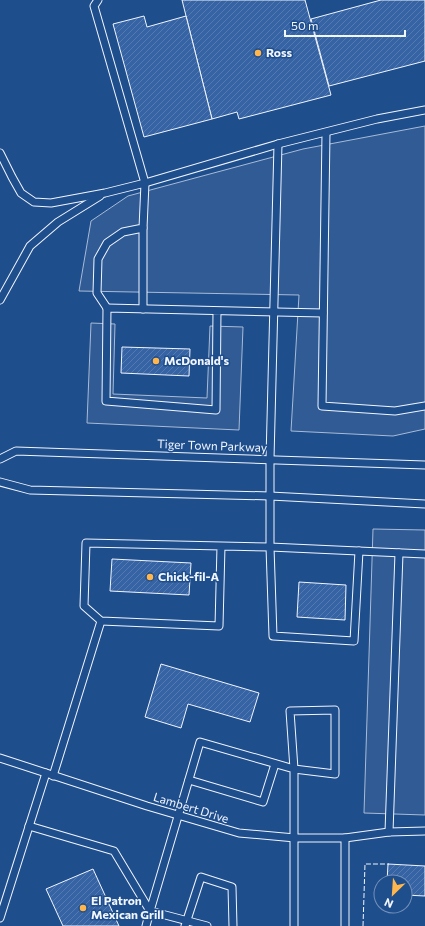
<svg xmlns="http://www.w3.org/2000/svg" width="425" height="926" viewBox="0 0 425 926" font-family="Commissioner,sans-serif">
<defs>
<pattern id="building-hatch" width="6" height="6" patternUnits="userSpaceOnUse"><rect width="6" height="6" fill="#3563a3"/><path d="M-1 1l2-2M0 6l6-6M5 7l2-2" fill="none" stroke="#537ab1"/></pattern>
</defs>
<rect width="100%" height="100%" fill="#1f4e8c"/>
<g fill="#305b95" stroke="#a8bbd7">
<polygon points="425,126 425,429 393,436 291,431 299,295 79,291 91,221 128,196 303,149"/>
<polygon points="91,323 115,324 113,394 207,398 210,326 243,327 239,430 87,423"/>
<polygon points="373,529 425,530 425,815 364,813"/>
</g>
<g fill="url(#building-hatch)" stroke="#f2f6ff">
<polygon points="182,0 305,0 331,95 239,119 237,112 212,119"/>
<polygon points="381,0 425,0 425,61 329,86 311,19"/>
<polygon points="144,16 147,27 186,16 212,119 144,137 113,24"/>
<polygon points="122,347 190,349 189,376 121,373"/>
<polygon points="112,559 191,563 189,595 110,591"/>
<polygon points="299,582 346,585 345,620 297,617"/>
<polygon points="161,664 259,693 250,722 188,704 181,728 145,717"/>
<polygon points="388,864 425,866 425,896 405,895 405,882 387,882"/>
<polygon points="93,869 119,926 63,926 46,889"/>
</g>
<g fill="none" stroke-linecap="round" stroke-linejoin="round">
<defs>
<g id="lane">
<polyline points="98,0 94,6 145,183 278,144 377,119 425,110"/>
<polyline points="326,133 322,406 395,411 425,406"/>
<polyline points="278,144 270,459 270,547 425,554"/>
<polyline points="0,153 12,177 21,193 34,202 51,203 105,193 145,183 143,228 123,232 107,243 98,259 97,293 107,308"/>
<polyline points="0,300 30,246 58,222 100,196"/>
<polyline points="143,309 143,228"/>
<polyline points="217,311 216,410 106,401 107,308 323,313"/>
<polyline points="0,459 16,451 425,465"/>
<polyline points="0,482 30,490 270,496 425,504"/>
<polyline points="221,546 219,626 101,621 84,606 86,543 270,547 273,636 354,641 359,551"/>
<polygon points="335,710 335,774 294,769 290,711"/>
<polyline points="0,758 147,806 239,833 295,838 345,838 389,832 425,831"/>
<polyline points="53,776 101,621"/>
<polyline points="189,780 263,802 275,764"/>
<polyline points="29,826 114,851 150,911 146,926"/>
<polyline points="389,832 399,553"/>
<polyline points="345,838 345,926"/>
<polyline points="0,918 46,773"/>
<polyline points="185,926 201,877 232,887 233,926"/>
<polyline points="207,926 150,911 200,742 294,769 294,926"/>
</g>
</defs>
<use href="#lane" stroke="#f2f6ff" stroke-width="9"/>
<use href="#lane" stroke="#1f4e8c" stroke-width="7"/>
<polyline stroke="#f2f6ff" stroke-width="1" stroke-dasharray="5 2" stroke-linecap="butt" points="363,926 365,864 389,864"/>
</g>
<g fill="#ffb74d" stroke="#1f4e8c" stroke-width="1.5">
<circle cx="258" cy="53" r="4"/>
<circle cx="156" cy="361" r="4"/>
<circle cx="150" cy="577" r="4"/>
<circle cx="83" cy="908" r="4"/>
</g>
<g text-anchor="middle" stroke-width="3" stroke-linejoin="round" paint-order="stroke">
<g font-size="12" font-weight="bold" fill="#f2f6ff" stroke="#1f4e8c" text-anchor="start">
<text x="266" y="57">Ross</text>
<text x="164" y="365">McDonald's</text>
<text x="158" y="581">Chick-fil-A</text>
<text x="91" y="905">El Patron<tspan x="91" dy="14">Mexican Grill</tspan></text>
</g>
<g font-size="12" fill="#f2f6ff" stroke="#1f4e8c">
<text transform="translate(212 446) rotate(2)" y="4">Tiger Town Parkway</text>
<text transform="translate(191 808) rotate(17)" y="4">Lambert Drive</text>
</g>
</g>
<g transform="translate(393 894) rotate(205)"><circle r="19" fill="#1f4e8c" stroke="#7391ba"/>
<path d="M0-3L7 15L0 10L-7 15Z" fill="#ffb74d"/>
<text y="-6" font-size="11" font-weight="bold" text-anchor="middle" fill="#f2f6ff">N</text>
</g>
<path d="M285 30v6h120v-6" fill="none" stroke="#f2f6ff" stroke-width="2"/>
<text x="291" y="30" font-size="12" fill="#f2f6ff" stroke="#1f4e8c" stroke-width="3" paint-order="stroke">50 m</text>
</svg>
